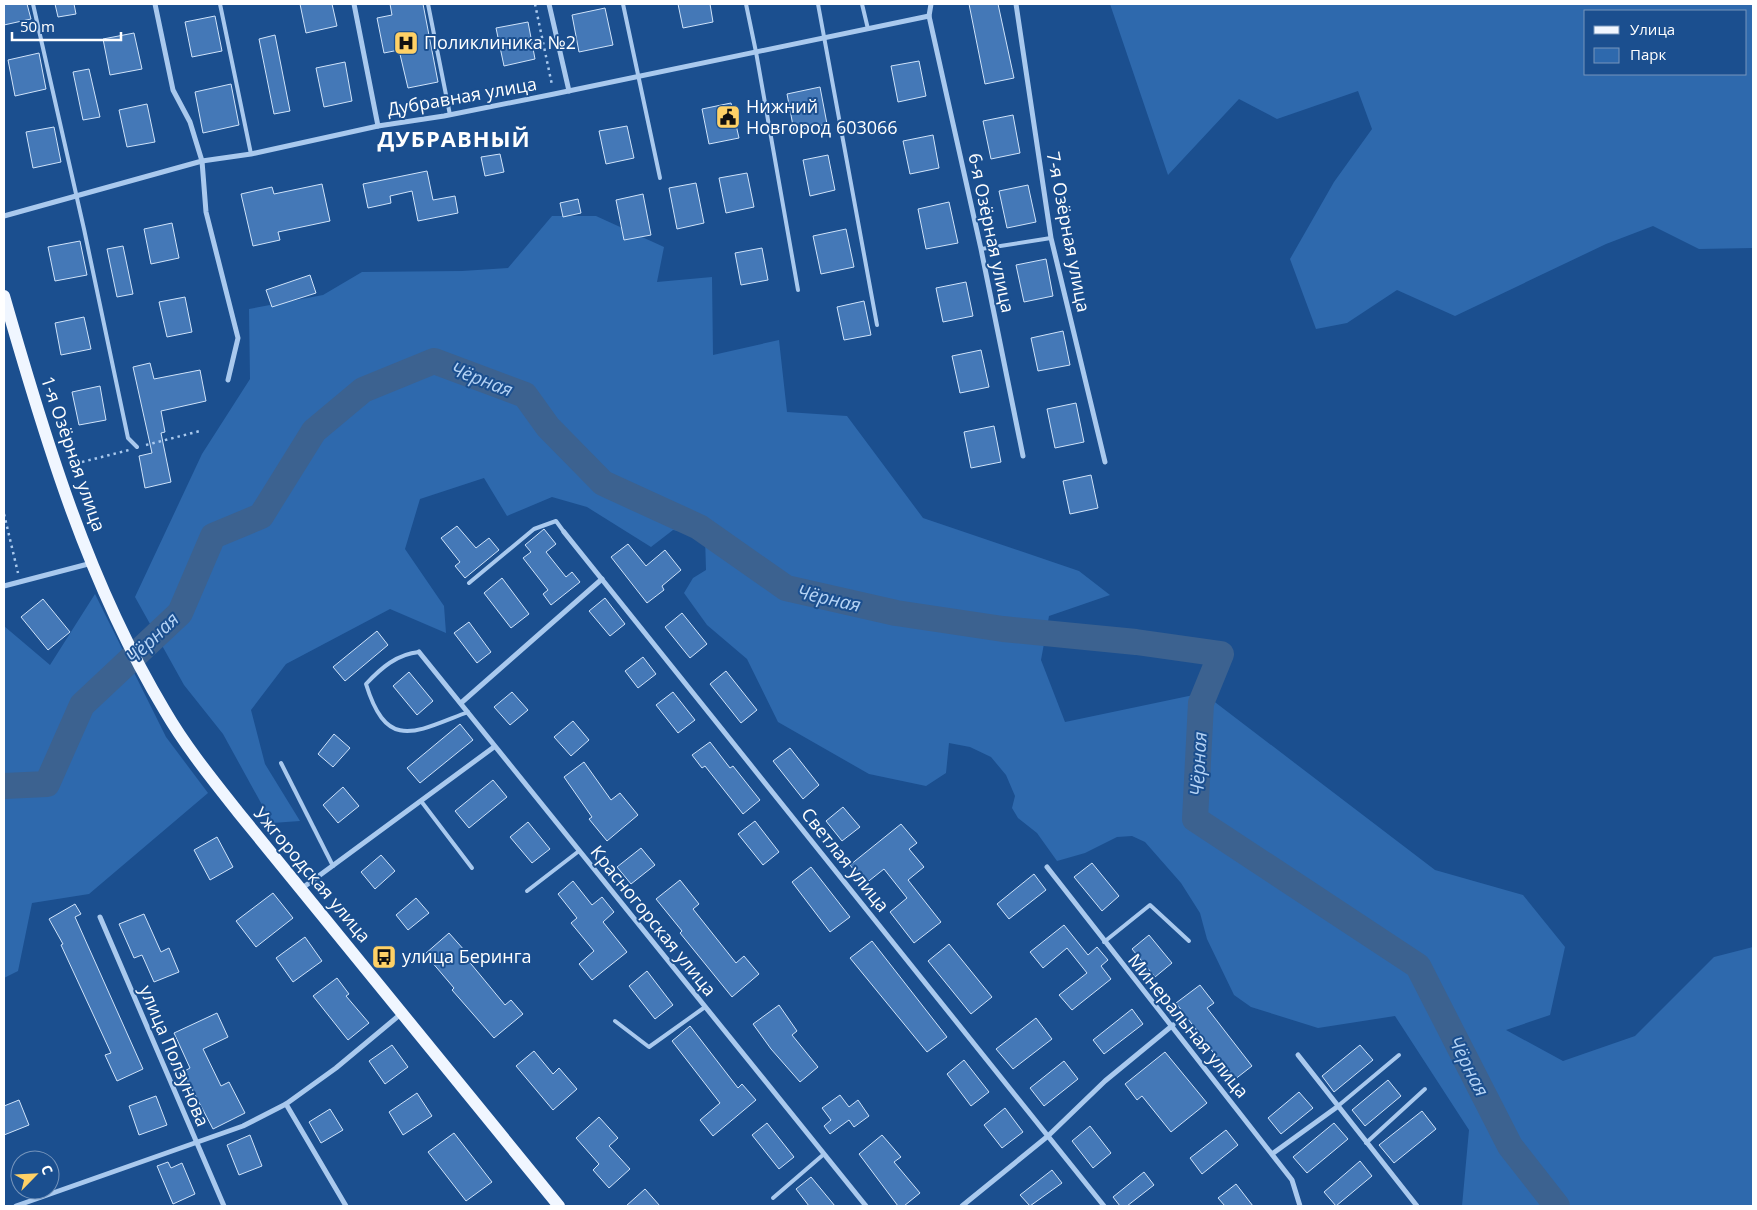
<svg xmlns="http://www.w3.org/2000/svg" width="1757" height="1210" viewBox="0 0 1757 1210" font-family="'Open Sans',sans-serif">
<rect width="100%" height="100%" fill="#1b4f8f"/>
<g fill="#2e69ad" fill-rule="evenodd">
<path d="M1110,4H1753V248L1699,249L1653,226L1606,244L1455,316L1397,290L1347,323L1316,329L1290,259L1334,182L1372,129L1358,91L1277,119L1239,99L1168,175ZM1586,11H1746V74H1586Z"/>
<polygon points="552,216 596,216 664,247 657,282 712,277 713,355 779,340 787,412 847,416 923,518 1079,571 1110,595 1049,616 1041,660 1065,722 1203,693 1435,870 1523,895 1565,947 1550,1015 1506,1030 1563,1061 1635,1036 1714,957 1753,947 1753,1206 1462,1206 1469,1130 1395,1016 1318,1028 1251,1007 1234,995 1207,939 1200,913 1181,883 1145,842 1132,836 1117,837 1085,853 1057,861 1037,833 1018,818 1012,808 1015,796 1006,775 991,757 970,747 949,743 946,773 926,786 869,774 778,722 747,659 707,625 684,593 693,578 706,570 705,536 673,530 651,547 587,507 552,497 507,516 484,478 420,499 405,549 444,606 446,633 390,609 286,664 251,710 265,764 300,821 272,823 223,734 184,685 135,597 202,454 250,379 249,309 323,295 362,272 462,271 508,268"/>
<polygon points="95,594 166,737 208,793 89,894 32,903 18,971 4,978 4,626 50,665"/>
</g>
<g fill="none" stroke-linecap="round" stroke-linejoin="round">
<polyline stroke="#3c6290" stroke-width="26" points="4,786 47,784 82,705 180,613 213,536 261,516 314,431 363,390 434,361 525,395 548,427 603,483 699,527 786,588 896,613 1003,629 1136,642 1221,654 1201,703 1195,819 1418,966 1510,1146 1557,1206"/>
</g>
<g fill="#4478b7" stroke="#cfe3fa">
<polygon points="4,4 27,4 31,19 4,25"/>
<polygon points="55,4 74,4 76,14 58,17"/>
<polygon points="300,4 332,4 337,26 306,33"/>
<polygon points="390,4 423,4 438,82 408,88 399,50 384,53 377,18 392,15"/>
<polygon points="678,4 710,4 713,22 683,28"/>
<polygon points="969,4 998,4 1014,78 985,84"/>
<polygon points="605,8 613,45 579,52 572,15"/>
<polygon points="215,16 222,51 192,57 185,22"/>
<polygon points="528,22 535,59 504,66 496,28"/>
<polygon points="134,33 142,69 110,75 103,39"/>
<polygon points="275,35 290,111 274,114 259,39"/>
<polygon points="39,53 46,89 15,96 8,60"/>
<polygon points="919,61 926,96 898,102 891,66"/>
<polygon points="345,62 352,101 324,107 316,68"/>
<polygon points="89,69 100,117 83,120 73,72"/>
<polygon points="231,84 239,125 203,133 195,92"/>
<polygon points="820,87 827,124 794,131 787,94"/>
<polygon points="731,103 739,138 709,144 702,109"/>
<polygon points="147,104 155,142 127,147 119,110"/>
<polygon points="1013,115 1020,153 991,159 983,121"/>
<polygon points="627,126 634,158 606,164 599,131"/>
<polygon points="54,127 61,162 33,168 26,132"/>
<polygon points="933,135 939,168 910,174 903,141"/>
<polygon points="500,154 504,172 485,176 481,157"/>
<polygon points="828,155 835,190 810,196 803,160"/>
<polygon points="427,171 433,200 455,196 458,213 418,221 412,191 390,196 391,203 368,208 363,184"/>
<polygon points="747,173 754,207 726,213 719,178"/>
<polygon points="696,183 704,223 677,229 669,188"/>
<polygon points="322,184 330,221 278,232 280,240 253,246 241,194 272,187 274,194"/>
<polygon points="1028,185 1036,222 1007,228 999,191"/>
<polygon points="643,194 651,235 624,240 616,200"/>
<polygon points="578,199 581,213 563,217 560,203"/>
<polygon points="949,202 958,243 926,249 918,209"/>
<polygon points="172,223 179,258 151,264 144,229"/>
<polygon points="846,229 854,267 821,274 813,236"/>
<polygon points="80,241 87,275 55,281 48,247"/>
<polygon points="123,246 133,294 117,297 107,249"/>
<polygon points="762,248 768,280 741,285 735,253"/>
<polygon points="1046,259 1053,296 1024,302 1016,265"/>
<polygon points="310,275 316,293 272,307 266,290"/>
<polygon points="966,282 973,316 943,322 936,288"/>
<polygon points="185,297 192,332 167,337 159,302"/>
<polygon points="864,301 871,335 844,340 837,307"/>
<polygon points="84,317 91,349 61,355 55,323"/>
<polygon points="1063,331 1070,365 1038,371 1031,338"/>
<polygon points="981,350 989,387 960,393 952,356"/>
<polygon points="150,363 154,379 200,370 206,401 161,411 165,432 161,433 171,482 145,488 139,456 152,453 133,367"/>
<polygon points="100,386 106,420 79,425 72,392"/>
<polygon points="1076,403 1084,442 1055,448 1047,409"/>
<polygon points="994,426 1001,462 971,468 964,432"/>
<polygon points="1091,475 1098,508 1070,514 1063,481"/>
<polygon points="457,526 476,548 489,538 499,550 465,578 455,566 460,562 441,538"/>
<polygon points="544,529 556,544 546,552 566,577 572,572 580,582 551,605 543,594 548,590 523,558 531,552 525,545"/>
<polygon points="628,544 646,566 665,550 681,570 662,586 664,590 647,603 611,557"/>
<polygon points="502,578 529,614 511,628 484,593"/>
<polygon points="605,598 625,624 610,636 589,611"/>
<polygon points="43,599 70,632 48,650 21,617"/>
<polygon points="682,613 707,644 690,658 665,627"/>
<polygon points="469,622 491,652 477,663 454,633"/>
<polygon points="377,631 388,645 345,681 333,667"/>
<polygon points="643,657 656,674 638,688 625,671"/>
<polygon points="726,671 757,710 741,723 710,684"/>
<polygon points="409,672 433,701 417,715 393,686"/>
<polygon points="512,692 528,710 510,725 494,707"/>
<polygon points="673,692 695,720 678,733 656,705"/>
<polygon points="573,721 589,740 571,756 554,737"/>
<polygon points="460,724 473,740 420,783 407,768"/>
<polygon points="334,734 350,748 333,767 318,754"/>
<polygon points="710,742 730,768 733,766 760,800 743,814 705,766 702,768 692,755"/>
<polygon points="790,748 819,785 803,799 773,761"/>
<polygon points="584,762 611,800 620,793 638,815 607,841 589,819 592,817 564,777"/>
<polygon points="493,780 507,797 469,828 455,811"/>
<polygon points="343,787 359,806 338,823 323,805"/>
<polygon points="843,807 860,827 842,841 826,821"/>
<polygon points="755,821 779,852 763,865 738,834"/>
<polygon points="528,822 550,849 532,863 510,837"/>
<polygon points="901,824 917,843 909,849 924,867 908,880 941,922 914,943 890,912 907,898 884,869 865,884 850,865"/>
<polygon points="217,837 233,867 210,880 194,850"/>
<polygon points="641,848 655,865 631,884 617,867"/>
<polygon points="381,855 395,871 375,889 361,872"/>
<polygon points="1092,863 1119,896 1102,911 1074,877"/>
<polygon points="811,867 850,917 830,932 792,882"/>
<polygon points="1034,874 1046,890 1009,919 997,904"/>
<polygon points="680,880 699,904 693,909 736,963 744,956 759,974 732,997 680,933 682,931 656,899"/>
<polygon points="573,881 592,905 602,897 614,912 603,922 627,952 592,980 579,964 594,951 571,923 577,918 558,894"/>
<polygon points="273,893 293,918 256,947 236,921"/>
<polygon points="416,898 429,913 408,930 396,915"/>
<polygon points="75,904 81,914 75,917 143,1069 117,1081 105,1055 111,1053 61,945 63,944 49,919"/>
<polygon points="144,914 161,952 169,948 179,972 154,982 142,955 134,958 119,924"/>
<polygon points="1064,925 1088,955 1097,947 1108,960 1101,966 1111,979 1072,1010 1059,995 1087,973 1067,948 1043,968 1030,952"/>
<polygon points="449,933 465,951 462,953 505,1005 511,1000 523,1014 494,1038 452,990 454,988 425,954"/>
<polygon points="1149,935 1172,963 1155,977 1132,949"/>
<polygon points="305,937 322,961 293,982 276,958"/>
<polygon points="872,941 947,1037 927,1052 850,958"/>
<polygon points="949,944 992,997 971,1014 928,961"/>
<polygon points="647,971 673,1005 655,1019 629,986"/>
<polygon points="337,978 349,994 346,996 369,1023 348,1040 313,996"/>
<polygon points="1200,985 1214,1003 1207,1008 1252,1066 1234,1080 1176,1003"/>
<polygon points="779,1005 797,1031 792,1035 818,1067 800,1082 771,1049 753,1024"/>
<polygon points="1132,1009 1143,1024 1104,1054 1093,1040"/>
<polygon points="217,1013 228,1037 203,1049 221,1086 229,1082 245,1113 213,1129 183,1072 190,1068 174,1033"/>
<polygon points="1036,1018 1052,1039 1013,1069 996,1049"/>
<polygon points="690,1026 738,1088 742,1084 756,1100 713,1136 700,1120 720,1103 672,1041"/>
<polygon points="392,1045 408,1067 385,1084 369,1061"/>
<polygon points="1360,1045 1373,1060 1334,1092 1322,1076"/>
<polygon points="534,1051 553,1074 559,1068 577,1089 553,1110 516,1066"/>
<polygon points="1165,1052 1207,1103 1171,1132 1142,1096 1137,1100 1125,1084"/>
<polygon points="964,1060 989,1092 971,1106 947,1074"/>
<polygon points="1064,1061 1078,1079 1044,1106 1030,1088"/>
<polygon points="1388,1080 1401,1096 1365,1126 1352,1110"/>
<polygon points="1299,1092 1313,1108 1281,1134 1268,1118"/>
<polygon points="417,1093 432,1116 403,1135 389,1112"/>
<polygon points="840,1095 849,1107 858,1100 869,1116 854,1127 849,1120 830,1134 824,1126 831,1120 822,1108"/>
<polygon points="156,1096 167,1125 139,1135 129,1106"/>
<polygon points="19,1100 29,1125 4,1135 4,1106"/>
<polygon points="1005,1108 1023,1132 1002,1148 984,1125"/>
<polygon points="330,1109 343,1130 321,1143 309,1122"/>
<polygon points="1422,1111 1436,1129 1394,1163 1379,1145"/>
<polygon points="599,1117 618,1138 609,1146 630,1169 609,1188 593,1170 599,1164 576,1138"/>
<polygon points="767,1123 794,1157 779,1169 752,1135"/>
<polygon points="1334,1123 1348,1139 1307,1173 1293,1157"/>
<polygon points="1090,1126 1111,1153 1093,1168 1072,1141"/>
<polygon points="1226,1130 1238,1145 1202,1174 1190,1158"/>
<polygon points="454,1133 492,1182 466,1201 428,1152"/>
<polygon points="250,1135 262,1166 239,1175 227,1145"/>
<polygon points="882,1135 901,1157 894,1162 920,1193 904,1206 898,1206 859,1154"/>
<polygon points="1360,1161 1372,1176 1336,1206 1324,1192"/>
<polygon points="168,1162 171,1168 182,1163 195,1194 173,1204 157,1166"/>
<polygon points="1052,1170 1062,1183 1030,1206 1020,1195"/>
<polygon points="1144,1172 1154,1185 1127,1206 1120,1206 1113,1197"/>
<polygon points="811,1177 835,1206 809,1206 796,1189"/>
<polygon points="1236,1184 1253,1206 1225,1206 1218,1198"/>
<polygon points="645,1189 660,1206 626,1206"/>
</g>
<g fill="none" stroke-linecap="round" stroke-linejoin="round">
<g stroke="#a9c9ee" stroke-width="2.5" stroke-dasharray="2.5 4" stroke-linecap="butt">
<polyline points="535,4 552,85"/>
<polyline points="146,445 200,431"/>
<polyline points="82,462 129,450"/>
<polyline points="4,514 18,573"/>
</g>
<g stroke="#a9c9ee" stroke-width="4">
<polyline points="33,4 84,229 128,438 137,447"/>
<polyline points="220,4 251,154"/>
<polyline points="428,4 450,115"/>
<polyline points="623,4 660,178"/>
<polyline points="746,4 756,52 798,290"/>
<polyline points="818,4 877,325"/>
<polyline points="862,4 868,29"/>
<polyline points="981,249 1051,238"/>
<polyline points="469,583 534,529 556,521 564,532"/>
<path d="M419,652C397,654 381,668 366,684C387,752 415,732 468,712"/>
<polyline points="281,763 333,866"/>
<polyline points="421,801 472,868"/>
<polyline points="527,891 579,851"/>
<polyline points="1104,942 1150,905 1189,941"/>
<polyline points="615,1021 649,1047 705,1007"/>
<polyline points="1338,1106 1399,1055"/>
<polyline points="1366,1143 1425,1089"/>
<polyline points="773,1198 824,1154"/>
</g>
<g stroke="#a9c9ee" stroke-width="5">
<polyline points="155,4 173,90 190,122 202,161 206,212 238,338 228,380"/>
<polyline points="354,4 378,126"/>
<polyline points="549,4 569,91"/>
<polyline points="931,4 929,16 981,249 1023,456"/>
<polyline points="1016,4 1051,238 1105,462"/>
<polyline points="4,216 202,161 251,154 378,126 444,116 554,94 929,16"/>
<polyline points="564,532 1104,1206"/>
<polyline points="4,586 92,563"/>
<polyline points="419,652 866,1206"/>
<polyline points="461,703 602,579"/>
<polyline points="1047,867 1292,1180 1300,1206"/>
<polyline points="301,889 494,747"/>
<polyline points="100,917 224,1206"/>
<polyline points="1298,1055 1417,1206"/>
<polyline points="286,1104 346,1206"/>
<polyline points="1272,1154 1337,1107"/>
<polyline points="16,1206 243,1126 286,1104 336,1068 402,1013"/>
<polyline points="962,1206 1048,1136 1105,1081 1173,1025"/>
</g>
<path stroke="#f0f6ff" stroke-width="12" d="M4,296C45,439 88,583 165,711C186,747 212,779 238,812L559,1206"/>
</g>
<defs>
<symbol id="hospital-square" viewBox="-11 -11 22 22"><rect x="-9" y="-9" width="18" height="18" rx="4" fill="#ffd166" stroke="#1b4f8f"/><path d="M-5-5h3v3.5h4V-5h3V5h-3V1.5h-4V5h-3Z" fill="#111"/></symbol>
<symbol id="civic-square" viewBox="-11 -11 22 22"><rect x="-9" y="-9" width="18" height="18" rx="4" fill="#ffd166" stroke="#1b4f8f"/><path d="M-.6-6.5H3V-4.5H.6V-3L4-1V1h2V6H-6V1h2V-1L-.6-3ZM-1.2 2.5V6h2.4V2.5Z" fill="#111"/></symbol>
<symbol id="bus-square" viewBox="-11 -11 22 22"><rect x="-9" y="-9" width="18" height="18" rx="4" fill="#ffd166" stroke="#1b4f8f"/><path d="M-5-6H5V4H4V6H2V4H-2V6H-4V4H-5ZM-3.5-4V0h7V-4ZM-3.5 1.2v1.5H-2V1.2ZM2 1.2v1.5H3.5V1.2Z" fill="#111"/></symbol>
</defs>
<g fill-rule="evenodd">
<use href="#hospital-square" x="392" y="29" width="28" height="28"/>
<use href="#civic-square" x="714" y="103" width="28" height="28"/>
<use href="#bus-square" x="370" y="943" width="28" height="28"/>
</g>
<g text-anchor="middle" stroke-width="4" stroke-linejoin="round" paint-order="stroke">
<g font-size="18" fill="#fff" stroke="#1b4f8f" text-anchor="start">
<text x="424" y="49">Поликлиника №2</text>
<text x="746" y="113">Нижний<tspan x="746" dy="21">Новгород 603066</tspan></text>
<text x="402" y="963">улица Беринга</text>
</g>
<g font-size="18" fill="#fff" stroke="#1b4f8f">
<text transform="translate(462 97) rotate(-10)" y="6">Дубравная улица</text>
<text transform="translate(1068 232) rotate(79)" y="6">7-я Озёрная улица</text>
<text transform="translate(991 233) rotate(78)" y="6">6-я Озёрная улица</text>
<text transform="translate(73 454) rotate(71)" y="6">1-я Озёрная улица</text>
<text transform="translate(845 860) rotate(51)" y="6">Светлая улица</text>
<text transform="translate(312 875) rotate(50)" y="6">Ужгородская улица</text>
<text transform="translate(653 921) rotate(51)" y="6">Красногорская улица</text>
<text transform="translate(1188 1026) rotate(51)" y="6">Минеральная улица</text>
<text transform="translate(174 1056) rotate(67)" y="6">улица Ползунова</text>
</g>
<g font-size="19" font-style="italic" fill="#b5d3f5" stroke="#1b4f8f">
<text transform="translate(482 379) rotate(21)" y="7">Чёрная</text>
<text transform="translate(829 598) rotate(13)" y="7">Чёрная</text>
<text transform="translate(152 638) rotate(-44)" y="7">Чёрная</text>
<text transform="translate(1198 764) rotate(-87)" y="7">Чёрная</text>
<text transform="translate(1469 1066) rotate(63)" y="7">Чёрная</text>
</g>
<g font-size="22" font-weight="bold" letter-spacing="1" fill="#fff" stroke="#1b4f8f">
<text x="454" y="147">ДУБРАВНЫЙ</text>
</g>
</g>
<rect width="1757" height="1210" fill="none" stroke="#ffffff" stroke-width="10"/>
<rect x="1584" y="10" width="162" height="65" fill="#1b4f8f" stroke="#7695bc"/>
<rect x="1594" y="26" width="25" height="8" fill="#f0f6ff" stroke="#7695bc"/>
<text x="1630" y="35" font-size="15" fill="#ffffff">Улица</text>
<rect x="1594" y="48" width="25" height="15" fill="#2e69ad" stroke="#7695bc"/>
<text x="1630" y="60" font-size="15" fill="#ffffff">Парк</text>
<g transform="translate(35 1175) rotate(66)"><circle r="24" fill="#1b4f8f" stroke="#7695bc"/>
<path d="M0-4L9 19L0 12L-9 19Z" fill="#ffd166"/>
<text y="-8" font-size="14" font-weight="bold" text-anchor="middle" fill="#ffffff">С</text>
</g>
<path d="M12 32v8h109v-8" fill="none" stroke="#ffffff" stroke-width="2.5"/>
<text x="20" y="32" font-size="15" fill="#ffffff" stroke="#1b4f8f" stroke-width="4" paint-order="stroke">50 m</text>
</svg>
